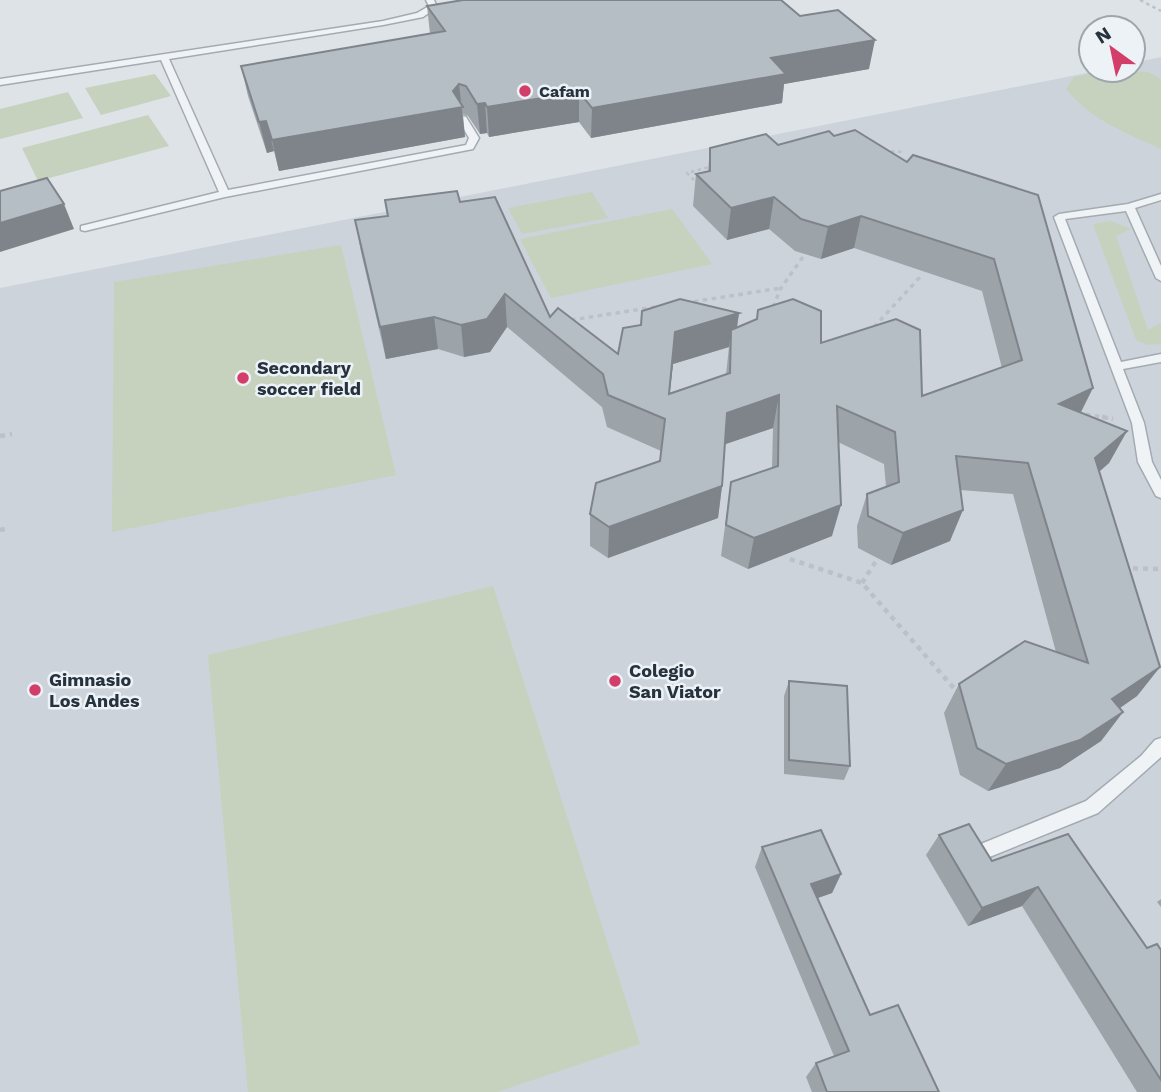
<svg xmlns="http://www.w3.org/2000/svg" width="1161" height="1092" viewBox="0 0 1161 1092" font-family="'Work Sans',sans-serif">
<rect width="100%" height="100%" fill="#dee3e8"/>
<polygon fill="#ccd3da" points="1161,57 1161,1092 0,1092 0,288 1102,70 1133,70 1133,63"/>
<g fill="#c6d2be">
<path d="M1110,70L1148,72L1161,79V149C1124,132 1093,121 1066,89L1074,77Z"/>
<polygon points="155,74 171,96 101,115 85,88"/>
<polygon points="68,92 83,118 0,139 0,109"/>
<polygon points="148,115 169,146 38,181 22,148"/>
<polygon points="592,192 608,218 522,234 508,208"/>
<polygon points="672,209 712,264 551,298 520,239"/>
<polygon points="1111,221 1131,229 1116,236 1148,330 1161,323 1161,344 1147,345 1136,340 1093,224"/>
<polygon points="341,245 396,475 112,532 114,282"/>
<polygon points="493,586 640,1044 497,1092 248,1092 208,655"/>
</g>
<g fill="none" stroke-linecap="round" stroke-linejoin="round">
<defs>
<g id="service">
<polygon points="426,0 434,0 437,7 423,17 383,25 169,59 228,190 466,145 469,138 458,119 463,116 466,117 479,138 473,149 225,197 85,231 81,230 81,226 219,192 161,60 0,85 0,79 383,21 417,13 429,6"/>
<polygon points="1161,194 1161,200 1135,208 1161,266 1161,281 1156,278 1126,211 1065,219 1121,362 1161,354 1161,362 1123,369 1144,423 1152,462 1161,480 1161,498 1156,496 1138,462 1132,423 1054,217 1059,214 1128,204"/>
<polygon points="1161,738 1161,757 1098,813 987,858 981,856 978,850 981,844 1086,801 1141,756 1155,740"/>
</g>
</defs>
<use href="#service" stroke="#a3abb2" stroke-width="3"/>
<g stroke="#bbc1c6" stroke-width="2.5" stroke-dasharray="3.5 3.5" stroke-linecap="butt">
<polyline points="1140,0 1161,11"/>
<polyline points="884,151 904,152"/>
<polyline points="699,185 687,173 713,166"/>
</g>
<g stroke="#bbc1c6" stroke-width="3.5" stroke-dasharray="4.5 4.5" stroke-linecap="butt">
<polyline points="685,303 781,288"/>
<polyline points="773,307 781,288 805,254"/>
<polyline points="571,320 655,307"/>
<polyline points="874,327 921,276"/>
<polyline points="1086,414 1112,419"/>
</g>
<g stroke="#bbc1c6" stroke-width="4.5" stroke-dasharray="5 5" stroke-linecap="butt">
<polyline points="1102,417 1113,419"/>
<polyline points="0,436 12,434"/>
<polyline points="0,530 5,529"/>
<polyline points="790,559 862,583 959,694"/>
<polyline points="1123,568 1161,569"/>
<polyline points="862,583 878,558"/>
</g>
<use href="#service" fill="#f0f3f6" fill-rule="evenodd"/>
</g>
<g fill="#9ca3a9" fill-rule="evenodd">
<polygon points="427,6 800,16 869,69 784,84 782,103 591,138 579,122 489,137 487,133 480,134 468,116 463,114 465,137 279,171 274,151 267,153 248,96 241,66 430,34"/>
<path d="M834,136L907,162L1038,195L1081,413L1127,431L1109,463L1099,472L1160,667L1137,696L1120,708L1123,712L1101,741L1060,768L988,791L960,775L944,713L959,684L1056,652L1013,494L960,490L950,541L891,565L858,548L857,526L867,494L886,487L884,464L838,442L832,536L748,569L721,556L731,482L772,468L773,428L725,444L722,486L718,518L608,558L590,546V514L660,461L661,451L607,427L602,407L507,327L490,352L464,357L438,349L386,359L361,252L355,220L387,216L385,200L460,202L550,317L618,354L739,313L737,328L756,320L758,310L922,396L1002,368L982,291L854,248L821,259L795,251L769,229L727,240L693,206L696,174L708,172L710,148L778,145ZM729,347L726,375L669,393L673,364Z"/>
<polygon points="789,681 850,766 844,780 784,774 784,696"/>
<polygon points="939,835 992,861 1147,948 1161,950 1161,1092 1137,1092 1022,906 968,926 926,855"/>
<polygon points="762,847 841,874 832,893 818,898 870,1015 939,1092 812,1092 806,1077 816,1063 834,1056 755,867"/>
<polygon points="1161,899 1161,907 1157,902"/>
</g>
<g fill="#7f848a">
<polygon points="875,40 869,69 784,84 782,103 591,138 592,108 771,58"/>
<polygon points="459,84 465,137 279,171 272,140"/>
<polygon points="579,92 579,122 489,137 487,107"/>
<polygon points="485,103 487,133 480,134 477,104"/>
<polygon points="266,121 274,151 267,153 259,122"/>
<polygon points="774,197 769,229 727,240 731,208"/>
<polygon points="64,204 74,229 0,252 0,223"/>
<polygon points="861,216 854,248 821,259 828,227"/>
<polygon points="505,294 507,327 490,352 464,357 461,325"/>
<polygon points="739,313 734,346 731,330 729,347 673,364 666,426 675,332"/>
<polygon points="434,317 438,349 386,359 380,327"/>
<polygon points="1093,388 1077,420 1059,404"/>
<polygon points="779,395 773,428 723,445 727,413"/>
<polygon points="1127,431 1109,463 1078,490 1095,458"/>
<polygon points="722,486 718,518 608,558 609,527"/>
<polygon points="841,505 832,536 748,569 754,538"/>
<polygon points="963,510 950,541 891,565 903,533"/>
<polygon points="1160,667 1137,696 1091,728 1112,699"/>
<polygon points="1123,712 1101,741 1060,768 988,791 1006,764"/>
<polygon points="841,874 832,893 803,903 811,884"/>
<polygon points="1038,887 1022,906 968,926 982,908"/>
</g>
<g fill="#b5bdc5" stroke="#7f848a" stroke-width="2">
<polygon points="463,0 781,0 800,16 838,10 875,40 771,58 786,74 592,108 579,92 487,107 485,103 477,104 466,86 459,84 453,91 463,107 272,140 266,121 259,122 241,66 445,31 427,6"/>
<polygon points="855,130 907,162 913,155 1038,195 1093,388 1059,404 1127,431 1095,458 1160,667 1112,699 1123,712 1080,740 1006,764 977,748 959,684 1025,641 1088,663 1028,463 956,456 963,510 903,533 868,516 867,494 899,482 895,432 837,406 841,505 754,538 726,525 731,482 778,466 779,395 727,413 722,486 609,527 590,514 596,483 660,461 665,419 608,395 603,374 505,294 487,319 461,325 434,317 380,327 355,220 388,216 385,200 457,191 460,202 495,197 550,317 558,308 618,354 623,328 641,325 642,311 680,299 739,313 675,332 669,394 730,373 731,330 757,319 758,310 793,299 821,311 821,343 896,319 920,330 922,396 1022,360 994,259 861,216 828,227 801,219 774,197 731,208 696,174 710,171 710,148 766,134 778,145 829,131 834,136"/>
<polygon points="47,178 64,204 0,223 0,191"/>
<polygon points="789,681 847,686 850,766 789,760"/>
<polygon points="969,824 992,861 1068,834 1147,948 1157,944 1161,950 1161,1080 1038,887 982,908 939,835"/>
<polygon points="821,830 841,874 811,884 870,1015 898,1005 939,1092 827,1092 816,1063 849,1051 762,847"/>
</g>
<g fill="#d33d6a" stroke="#edf2f6" stroke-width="2.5">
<circle cx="525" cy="91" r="7"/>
<circle cx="243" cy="378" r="7"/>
<circle cx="615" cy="681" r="7"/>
<circle cx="35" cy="690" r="7"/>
</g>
<g text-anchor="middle" stroke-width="5" stroke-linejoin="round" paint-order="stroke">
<g font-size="16" font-weight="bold" fill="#26333f" stroke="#edf2f6" text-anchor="start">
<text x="539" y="97">Cafam</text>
</g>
<g font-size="18" font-weight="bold" fill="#26333f" stroke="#edf2f6" text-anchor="start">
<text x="257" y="374">Secondary<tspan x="257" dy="21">soccer field</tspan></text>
<text x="629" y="677">Colegio<tspan x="629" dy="21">San Viator</tspan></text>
<text x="49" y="686">Gimnasio<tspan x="49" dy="21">Los Andes</tspan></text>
</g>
</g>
<g transform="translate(1112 49) rotate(327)"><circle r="33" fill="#edf2f6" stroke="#9da6ad" stroke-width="2"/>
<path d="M0-5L12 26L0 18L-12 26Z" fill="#d33d6a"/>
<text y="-10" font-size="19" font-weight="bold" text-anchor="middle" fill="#26333f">N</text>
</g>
</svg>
